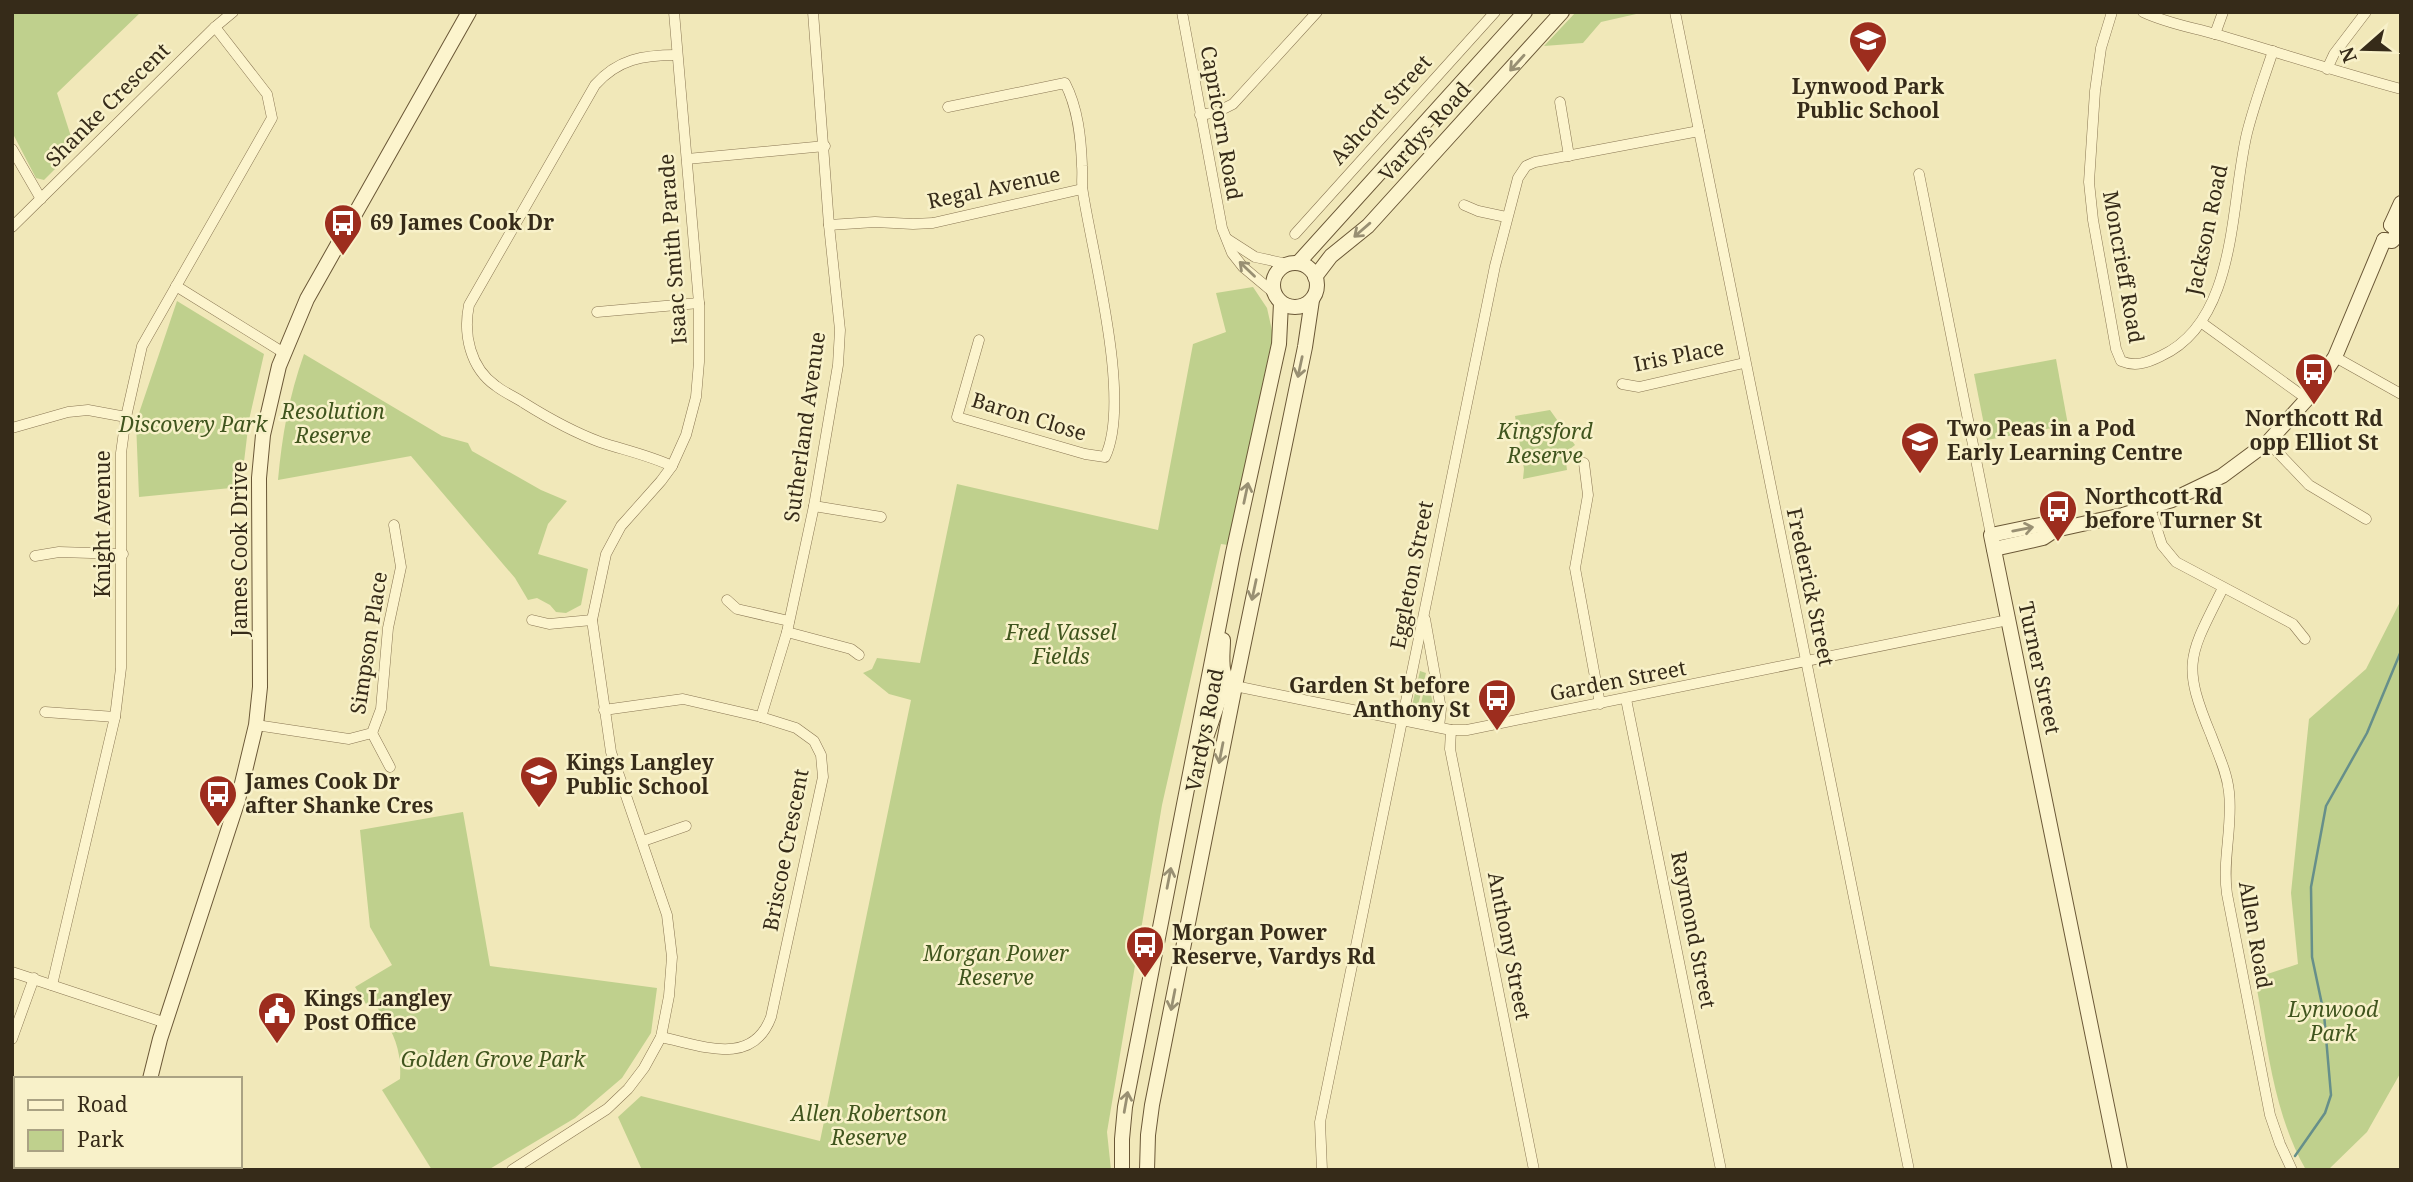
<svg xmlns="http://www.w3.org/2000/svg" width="2413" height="1182" viewBox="0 0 2413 1182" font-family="'Noto Serif',serif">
<rect width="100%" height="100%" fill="#f1e8b9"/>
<g fill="#bfd08d">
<polygon points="12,12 141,12 57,93 75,149 44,180 36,178 12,132"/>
<polygon points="1576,12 1645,12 1601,22 1583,43 1544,46"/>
<polygon points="1253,287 1267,308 1273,335 1228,545 1221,544 1162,805 1107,1132 1111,1170 642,1170 618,1117 641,1096 820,1141 911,700 889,694 863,673 872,669 877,658 920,663 957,484 1158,530 1193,344 1226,332 1216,293"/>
<polygon points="177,301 264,354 249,420 241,487 139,497 136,422"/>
<path d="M304,354L442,436L468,443L472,451L541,490L567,501L548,524L538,554L588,569L581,605L566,613L556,612L550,605L537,598L528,600L515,578L411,456L278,480C282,436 289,396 304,354Z"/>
<polygon points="2056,359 2068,425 1987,440 1974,374"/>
<polygon points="1550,410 1575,445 1570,449 1566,462 1567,470 1523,479 1524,469 1515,416"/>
<path d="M2401,600V1072L2367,1132L2328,1170H2306C2273,1113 2267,1042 2255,978L2298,964L2291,893L2309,719L2366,669Z"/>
<polygon points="1420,671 1426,673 1416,713 1412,706"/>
<polygon points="1427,676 1434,709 1430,715 1425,717 1419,713"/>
<path d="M463,812L490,966L657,988L651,1033L622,1078L575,1118L488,1170H432L382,1090L400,1079C402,1045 391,1029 373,1001L366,1004L355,987L392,965L370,927L360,830Z"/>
</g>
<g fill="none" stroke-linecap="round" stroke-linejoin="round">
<polyline stroke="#668f8a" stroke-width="2.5" points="2295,1156 2325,1113 2331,1095 2324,1014 2312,957 2311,887 2326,806 2367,733 2401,651"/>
<defs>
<g id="street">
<polyline points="1182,12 1222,228 1232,253 1243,267 1274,293"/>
<polyline points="1675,12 1909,1170"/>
<path d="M2112,12L2101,48L2095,91L2089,182L2093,220L2116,349L2121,361C2135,367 2147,363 2161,356C2238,321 2230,203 2247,133C2254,105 2264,78 2273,51"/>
<path d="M2143,12C2166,23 2190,27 2215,34C2277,52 2338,72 2401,89"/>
<polyline points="2215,34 2223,12"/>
<polyline points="2327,69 2334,54 2366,12"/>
<polyline points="1560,102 1569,156"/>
<path d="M948,107L1065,83C1078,108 1081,138 1082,166C1083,175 1081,184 1083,193C1093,257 1132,401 1105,457L1085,454L957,417L979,340"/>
<polyline points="1200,115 1217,112 1233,104 1317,12"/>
<polyline points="12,149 41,199"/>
<polyline points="687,159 825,146"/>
<polyline points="1919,174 1991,535"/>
<polyline points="1464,205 1478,211 1506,217"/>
<polyline points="829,225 875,222 913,224 933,223 1082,189"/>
<polyline points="12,227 215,27 233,12"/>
<polyline points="1295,234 1495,12"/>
<polyline points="1227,239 1255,257 1287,264"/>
<polyline points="176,286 284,353"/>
<polyline points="597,312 699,303"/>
<polyline points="2202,323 2307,399"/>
<polyline points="2335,357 2401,394"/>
<polyline points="1622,384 1639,387 1744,363"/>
<polyline points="12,428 68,412 88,410 126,417"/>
<polyline points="2268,442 2309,485 2366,519"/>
<polyline points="1584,463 1588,495 1575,568 1600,704"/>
<path d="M672,466C648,455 624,450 600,442C573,432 548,418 524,403C515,397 505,393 496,386C470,368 463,334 469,305L595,85C618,59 643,55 677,55"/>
<polyline points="814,506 881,517"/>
<polyline points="2150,508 2162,545 2176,562 2293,624 2305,639"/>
<polyline points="35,556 59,552 123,554"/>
<path d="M2223,588C2189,656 2181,663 2211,735C2218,754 2227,772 2229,792C2233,826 2222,860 2227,894L2270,1115L2280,1144L2292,1170"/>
<polyline points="727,600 737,609 789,621"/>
<polyline points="1425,619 1441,709 1439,727"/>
<polyline points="532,620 549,624 592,620"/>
<polyline points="787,632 851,649 859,655"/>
<polyline points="1235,686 1451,730 1467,730 2008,620"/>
<polyline points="1626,699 1721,1170"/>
<path d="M604,710L683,699L761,717L796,728L814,741L821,755L823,777L771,1017C752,1068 700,1045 661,1037"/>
<polyline points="45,712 115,717"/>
<polyline points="761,717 787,632 814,506 838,365 840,330 829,225 813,12"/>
<polyline points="256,725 349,739 372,733 381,709 388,628 401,567 394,525"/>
<polyline points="1451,730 1450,749 1534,1170"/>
<polyline points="372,733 390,767"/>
<polyline points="643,841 686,826"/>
<polyline points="12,972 166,1023"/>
<polyline points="52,985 115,717 121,668 121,453 126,417 142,346 272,118 267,94 215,27"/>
<polyline points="12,1039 34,978"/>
<polyline points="512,1170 607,1109 628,1089 644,1068 661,1037 669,996 672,957 667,915 611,752 592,620 606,554 621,526 661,481 672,466 686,435 696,397 699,362 699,303 674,12"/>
<polyline points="1322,1170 1320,1122 1495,266 1518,178 1526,166 1535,162 1699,131"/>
</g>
<g id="secondary">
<polyline points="2391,225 2401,203"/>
<polyline points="2384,240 2392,241 2396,237 2396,229 2391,225"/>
<circle cx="1295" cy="285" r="22"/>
<polyline points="1298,263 1525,12"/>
<polyline points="1315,277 1331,256 1368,226 1562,12"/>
<polyline points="2055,530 2040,525 1991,535 2120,1170"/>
<polyline points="1994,549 2043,538 2055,530 2123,515 2172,500 2222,476 2268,442 2307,399 2335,357 2384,240"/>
<path d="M1223,640C1223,655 1218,679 1235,686"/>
<polyline points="1206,738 1222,691 1226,686 1235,686"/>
<polyline points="150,1079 160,1039 238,800 256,725 260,687 259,478 263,435 279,366 307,299 469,12"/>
<polyline points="147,1166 148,1170"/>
<polyline points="1122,1170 1122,1139 1125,1107 1233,553 1279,344 1281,303"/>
<polyline points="1147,1170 1148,1135 1152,1105 1235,686 1305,347 1312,300"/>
</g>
</defs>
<use href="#street" stroke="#897653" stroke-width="11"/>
<use href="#secondary" stroke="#6a5736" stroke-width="16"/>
<use href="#street" stroke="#fcf4cd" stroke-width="10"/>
<use href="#secondary" stroke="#fcf4cd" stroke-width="14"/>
</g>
<defs><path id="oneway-shaft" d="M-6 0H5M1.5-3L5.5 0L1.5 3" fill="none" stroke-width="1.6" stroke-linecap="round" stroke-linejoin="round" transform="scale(1.75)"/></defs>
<g stroke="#999073">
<use href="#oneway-shaft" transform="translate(1517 63) rotate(132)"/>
<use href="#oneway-shaft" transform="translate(1362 230) rotate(139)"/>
<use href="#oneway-shaft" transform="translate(1247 269) rotate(-136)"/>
<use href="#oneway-shaft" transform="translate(1300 367) rotate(102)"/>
<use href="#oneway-shaft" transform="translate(1246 493) rotate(-78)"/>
<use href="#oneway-shaft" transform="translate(2023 529) rotate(-11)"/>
<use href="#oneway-shaft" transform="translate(1254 590) rotate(102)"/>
<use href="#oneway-shaft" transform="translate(1221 753) rotate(101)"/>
<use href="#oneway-shaft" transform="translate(1169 878) rotate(-79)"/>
<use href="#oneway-shaft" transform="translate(1173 1000) rotate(101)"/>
<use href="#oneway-shaft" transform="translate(1126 1102) rotate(-80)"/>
</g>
<defs>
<symbol id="school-pin" viewBox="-11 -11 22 30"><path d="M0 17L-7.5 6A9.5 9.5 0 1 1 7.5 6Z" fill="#9d2d1e" stroke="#f8f1c9"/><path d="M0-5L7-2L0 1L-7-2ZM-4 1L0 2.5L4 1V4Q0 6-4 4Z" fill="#fff"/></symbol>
<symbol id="bus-pin" viewBox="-11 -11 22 30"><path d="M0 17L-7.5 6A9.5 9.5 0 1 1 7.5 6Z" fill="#9d2d1e" stroke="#f8f1c9"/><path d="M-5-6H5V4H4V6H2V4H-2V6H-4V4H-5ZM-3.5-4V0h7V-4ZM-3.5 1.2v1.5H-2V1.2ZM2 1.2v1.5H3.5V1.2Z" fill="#fff"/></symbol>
<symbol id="civic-pin" viewBox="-11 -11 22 30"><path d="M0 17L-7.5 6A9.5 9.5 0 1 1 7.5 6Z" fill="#9d2d1e" stroke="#f8f1c9"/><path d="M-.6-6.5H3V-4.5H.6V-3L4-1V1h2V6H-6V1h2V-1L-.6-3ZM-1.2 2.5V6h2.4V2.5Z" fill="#fff"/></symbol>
</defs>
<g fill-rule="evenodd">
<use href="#school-pin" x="1846" y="18" width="44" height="60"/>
<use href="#bus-pin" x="321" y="201" width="44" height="60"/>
<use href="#bus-pin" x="2292" y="350" width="44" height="60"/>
<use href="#school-pin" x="1898" y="419" width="44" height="60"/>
<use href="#bus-pin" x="2036" y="487" width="44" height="60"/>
<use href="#bus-pin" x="1475" y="676" width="44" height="60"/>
<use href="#school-pin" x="517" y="753" width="44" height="60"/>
<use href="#bus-pin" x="196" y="772" width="44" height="60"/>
<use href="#bus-pin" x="1123" y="923" width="44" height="60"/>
<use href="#civic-pin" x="255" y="989" width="44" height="60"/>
</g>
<g text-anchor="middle" stroke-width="5" stroke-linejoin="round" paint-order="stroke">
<g font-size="21" font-weight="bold" fill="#362b19" stroke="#f8f1c9" text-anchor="start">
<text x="1868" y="94" text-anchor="middle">Lynwood Park<tspan x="1868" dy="24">Public School</tspan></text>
<text x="370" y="230">69 James Cook Dr</text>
<text x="2314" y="426" text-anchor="middle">Northcott Rd<tspan x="2314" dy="24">opp Elliot St</tspan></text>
<text x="1947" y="436">Two Peas in a Pod<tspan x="1947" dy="24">Early Learning Centre</tspan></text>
<text x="2085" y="504">Northcott Rd<tspan x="2085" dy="24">before Turner St</tspan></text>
<text x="1470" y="693" text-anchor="end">Garden St before<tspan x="1470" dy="24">Anthony St</tspan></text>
<text x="566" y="770">Kings Langley<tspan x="566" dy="24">Public School</tspan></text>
<text x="245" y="789">James Cook Dr<tspan x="245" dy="24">after Shanke Cres</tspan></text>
<text x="1172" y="940">Morgan Power<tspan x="1172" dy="24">Reserve, Vardys Rd</tspan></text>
<text x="304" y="1006">Kings Langley<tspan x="304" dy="24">Post Office</tspan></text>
</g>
<g font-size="21" fill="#362b19" stroke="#f8f1c9">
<text transform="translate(108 105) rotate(-45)" y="7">Shanke Crescent</text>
<text transform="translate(1381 110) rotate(-48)" y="7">Ashcott Street</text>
<text transform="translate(1221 123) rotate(80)" y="7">Capricorn Road</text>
<text transform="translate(1425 132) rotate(-48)" y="7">Vardys Road</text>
<text transform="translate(994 188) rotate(-12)" y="7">Regal Avenue</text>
<text transform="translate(2207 230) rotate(-78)" y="7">Jackson Road</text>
<text transform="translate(673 249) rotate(-94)" y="7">Isaac Smith Parade</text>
<text transform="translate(2123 267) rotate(80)" y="7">Moncrieff Road</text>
<text transform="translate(1679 356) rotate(-11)" y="7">Iris Place</text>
<text transform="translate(1029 417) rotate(17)" y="7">Baron Close</text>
<text transform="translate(805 427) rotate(-82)" y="7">Sutherland Avenue</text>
<text transform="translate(103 524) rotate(-90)" y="7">Knight Avenue</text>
<text transform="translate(240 549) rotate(-90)" y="7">James Cook Drive</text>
<text transform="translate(1412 575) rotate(-79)" y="7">Eggleton Street</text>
<text transform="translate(1810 587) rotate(78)" y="7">Frederick Street</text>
<text transform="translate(369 643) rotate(-81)" y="7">Simpson Place</text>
<text transform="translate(2039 668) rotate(78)" y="7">Turner Street</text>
<text transform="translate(1618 681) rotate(-11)" y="7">Garden Street</text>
<text transform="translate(1205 730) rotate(-79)" y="7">Vardys Road</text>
<text transform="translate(786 850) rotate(-79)" y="7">Briscoe Crescent</text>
<text transform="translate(1693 930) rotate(79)" y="7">Raymond Street</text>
<text transform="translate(2255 935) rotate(80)" y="7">Allen Road</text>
<text transform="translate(1509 946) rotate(79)" y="7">Anthony Street</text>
</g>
<g font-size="21" font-style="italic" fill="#40551e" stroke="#f8f1c9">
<text x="333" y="419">Resolution<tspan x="333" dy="24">Reserve</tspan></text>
<text x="193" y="432">Discovery Park</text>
<text x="1545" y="439">Kingsford<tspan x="1545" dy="24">Reserve</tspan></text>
<text x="1061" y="640">Fred Vassel<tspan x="1061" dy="24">Fields</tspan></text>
<text x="996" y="961">Morgan Power<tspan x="996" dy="24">Reserve</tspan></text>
<text x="2333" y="1017">Lynwood<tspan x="2333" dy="24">Park</tspan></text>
<text x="493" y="1067">Golden Grove Park</text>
<text x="869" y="1121">Allen Robertson<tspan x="869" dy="24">Reserve</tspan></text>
</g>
</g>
<rect width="2413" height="1182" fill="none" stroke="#362b19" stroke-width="28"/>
<rect x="14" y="1077" width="228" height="91" fill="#f8f1c9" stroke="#aaa283" stroke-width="2"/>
<rect x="28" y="1100" width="35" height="10" fill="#fcf4cd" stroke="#aaa283" stroke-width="2"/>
<text x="77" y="1112" font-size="21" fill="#362b19">Road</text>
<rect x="28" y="1130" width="35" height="21" fill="#bfd08d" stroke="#aaa283" stroke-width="2"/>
<text x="77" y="1147" font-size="21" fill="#362b19">Park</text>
<g transform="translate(2364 49) rotate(250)" stroke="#f8f1c9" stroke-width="5" paint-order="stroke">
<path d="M0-5L12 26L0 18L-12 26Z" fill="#362b19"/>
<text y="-10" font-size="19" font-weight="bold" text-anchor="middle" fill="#362b19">N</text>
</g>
</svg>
